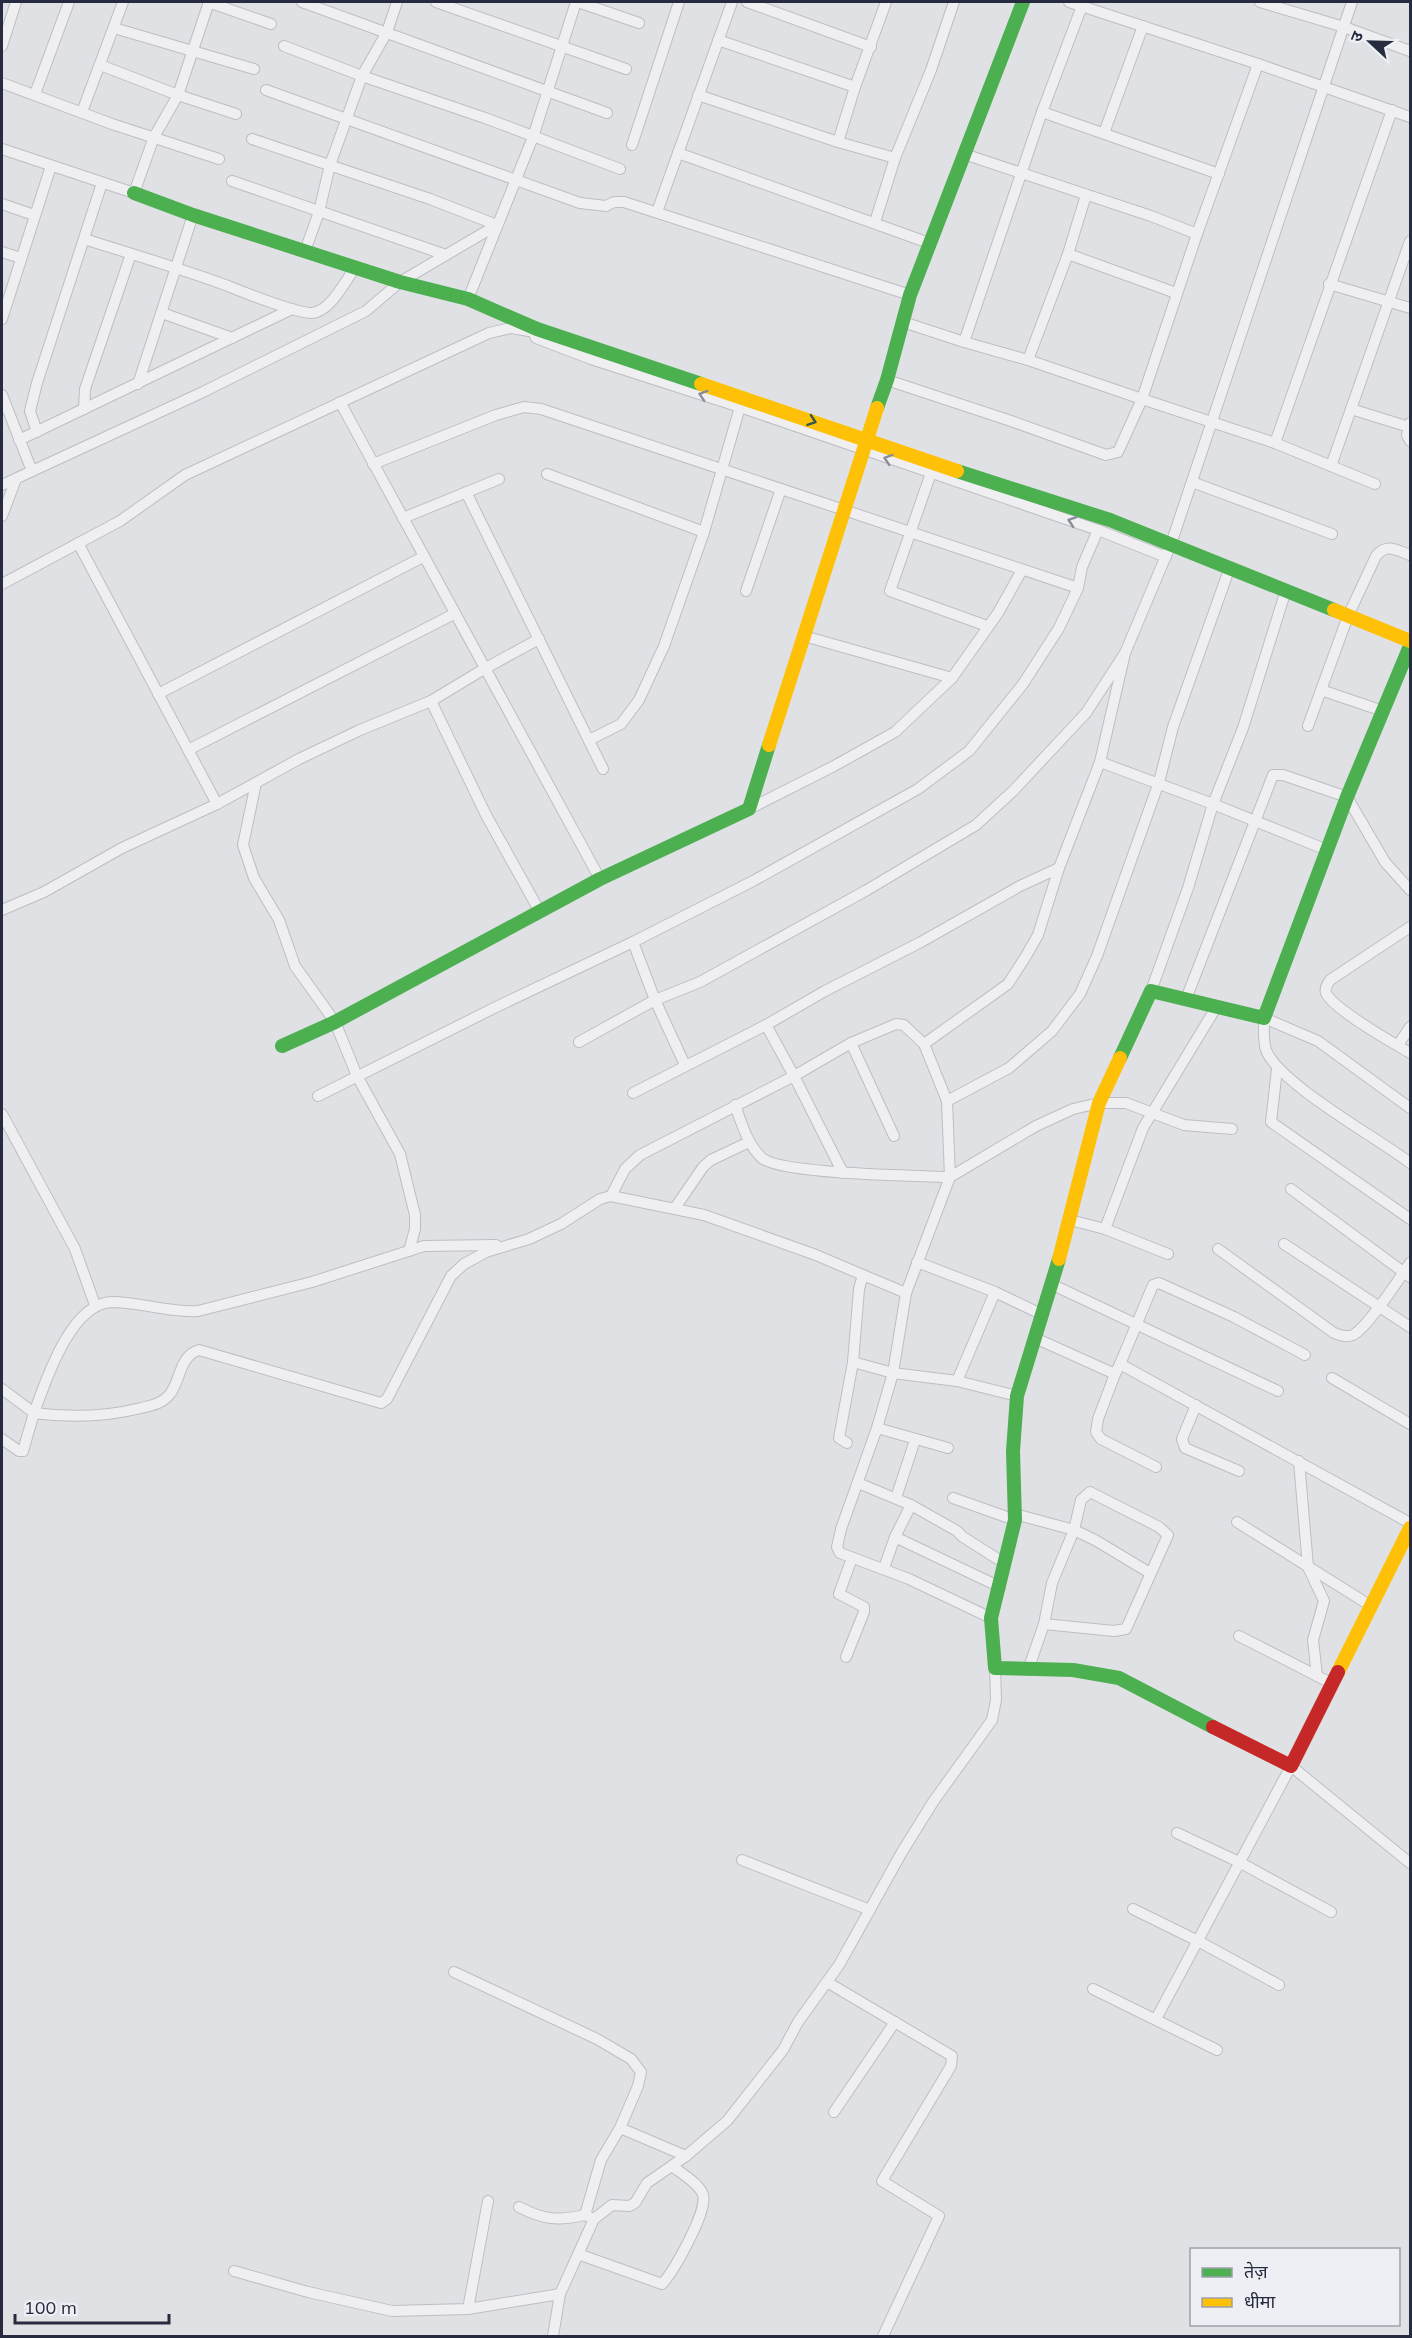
<svg xmlns="http://www.w3.org/2000/svg" width="1412" height="2338" viewBox="0 0 1412 2338" font-family="Mulish,'Noto Sans Devanagari',sans-serif">
<rect width="100%" height="100%" fill="#e0e1e5"/>
<g fill="none" stroke-linecap="round" stroke-linejoin="round">
<defs>
<g id="street">
<polyline points="208,2 271,24"/>
<polyline points="302,2 607,113"/>
<polyline points="436,2 626,69"/>
<polyline points="578,2 639,23"/>
<polyline points="747,2 871,47"/>
<polyline points="1069,2 1258,64"/>
<polyline points="1260,2 1344,27 1410,51"/>
<polyline points="1082,6 1042,112 1219,174"/>
<polyline points="114,28 254,69"/>
<polyline points="718,40 855,87 838,142 895,158"/>
<polyline points="2,46 16,2"/>
<polyline points="284,46 362,76 485,118 620,169"/>
<polyline points="100,65 178,95 236,114"/>
<polyline points="2,83 112,124 219,159"/>
<polyline points="855,87 886,2"/>
<polyline points="266,90 580,203 606,206 614,202 624,202 910,295"/>
<polyline points="35,94 69,2"/>
<polyline points="698,95 838,142"/>
<polyline points="82,112 123,2"/>
<polyline points="1104,133 1143,26"/>
<polyline points="252,139 430,199 497,225"/>
<polyline points="632,145 679,2"/>
<polyline points="2,149 134,193 154,137 178,95 209,2"/>
<polyline points="678,153 929,243"/>
<polyline points="964,154 1151,216 1197,234"/>
<polyline points="232,181 446,255"/>
<polyline points="2,204 34,215"/>
<polyline points="657,212 732,2"/>
<polyline points="875,222 895,158 931,70 954,2"/>
<path d="M84,239C129,253 175,267 220,283C238,290 296,314 312,313C331,311 345,281 355,268"/>
<polyline points="305,251 319,212 330,165 362,76 387,32 397,2"/>
<polyline points="2,252 21,258"/>
<polyline points="1068,254 1176,293"/>
<polyline points="1329,284 1410,308"/>
<polyline points="468,299 533,137 576,2"/>
<polyline points="162,313 232,338"/>
<polyline points="2,319 51,166"/>
<polyline points="903,322 964,342 1028,360 1142,399 1197,234 1258,64 1410,117"/>
<polyline points="537,329 534,334 536,338 591,359 740,407 1098,530 1166,557"/>
<polyline points="964,342 1042,112"/>
<polyline points="1028,360 1068,254 1086,195"/>
<polyline points="887,380 1011,421 1106,455 1118,452 1142,399 1275,443 1375,484"/>
<polyline points="138,384 193,215"/>
<polyline points="2,395 32,471"/>
<polyline points="340,402 600,879"/>
<polyline points="84,409 85,389 131,254"/>
<polyline points="1351,409 1409,427"/>
<polyline points="1410,423 1407,435 1410,441"/>
<polyline points="37,432 30,411 37,383 102,183"/>
<polyline points="19,440 292,309"/>
<polyline points="1275,443 1392,110"/>
<polyline points="373,464 496,415 524,407 541,409 1078,588"/>
<polyline points="1331,466 1410,241"/>
<polyline points="931,473 890,591 987,626"/>
<polyline points="547,474 704,532"/>
<polyline points="1192,482 1332,534"/>
<polyline points="2,485 203,392 366,311 400,282 497,225"/>
<polyline points="466,492 603,769"/>
<polyline points="2,516 16,479"/>
<polyline points="403,518 499,479"/>
<polyline points="1098,530 1082,567 1078,588 1059,628 1023,684 969,751 918,789 753,881 633,942 655,1000 700,982 867,890 976,825 1013,791 1086,713 1125,653"/>
<polyline points="78,543 217,804"/>
<polyline points="2,584 120,521 185,475 489,333 511,328 529,331"/>
<polyline points="1286,590 1243,728 1213,804 1327,850"/>
<polyline points="746,591 781,489"/>
<polyline points="804,636 952,678"/>
<polyline points="1321,690 1383,711"/>
<polyline points="158,694 423,557"/>
<polyline points="431,701 486,815 540,912"/>
<path d="M1308,726L1348,616L1376,556C1387,543 1396,550 1410,555"/>
<polyline points="589,740 621,724 639,700 664,646 704,532 740,407"/>
<polyline points="188,750 454,614"/>
<polyline points="256,783 243,845 254,878 279,920 295,966 335,1022 357,1076 400,1154 415,1215 415,1229 409,1251"/>
<polyline points="749,809 834,766 895,732 952,678 998,613 1022,570"/>
<polyline points="2,910 44,892 122,848 217,804 299,759 360,730 431,701 484,669 539,639"/>
<path d="M1410,927L1330,980C1328,984 1324,987 1326,993C1334,1010 1392,1042 1410,1053"/>
<polyline points="1151,991 1188,888 1213,804 1100,762 1125,653 1171,544 1352,2"/>
<polyline points="1186,999 1273,775 1283,775 1347,797 1385,862 1410,890"/>
<polyline points="766,1025 794,1076 843,1173"/>
<polyline points="579,1042 655,1000 685,1065"/>
<polyline points="851,1043 894,1136"/>
<polyline points="1398,1045 1410,1027"/>
<polyline points="1277,1069 1271,1122 1410,1219"/>
<polyline points="633,1093 766,1025 825,991 921,942 1020,886 1059,868"/>
<polyline points="318,1096 496,1007 633,942"/>
<polyline points="947,1101 1009,1068 1052,1031 1080,994 1097,956 1159,782 1173,727 1230,567"/>
<path d="M735,1105C742,1124 747,1144 762,1158C779,1174 920,1176 950,1177L947,1101L924,1044"/>
<path d="M1410,1108L1318,1041L1264,1018C1264,1028 1263,1041 1266,1050C1279,1084 1378,1138 1410,1163"/>
<polyline points="2,1114 75,1249 95,1305"/>
<polyline points="1291,1189 1410,1277"/>
<polyline points="611,1196 625,1169 640,1155 794,1076 851,1043 896,1024 904,1025 924,1044 1008,984 1026,956 1038,935 1059,868 1100,762"/>
<polyline points="675,1208 703,1167 711,1160 749,1142"/>
<polyline points="1070,1220 1105,1229 1168,1254"/>
<polyline points="1105,1229 1143,1128 1217,1006"/>
<polyline points="1284,1244 1410,1327"/>
<path d="M1218,1249L1334,1333C1340,1335 1346,1338 1353,1335C1368,1327 1399,1279 1410,1263"/>
<polyline points="917,1262 995,1292 1041,1314"/>
<polyline points="1051,1284 1278,1391"/>
<polyline points="906,1293 863,1275 859,1289 853,1362 893,1373 877,1428 841,1529 837,1547 840,1553 909,1579 991,1618"/>
<polyline points="1035,1338 1115,1374 1120,1364 1410,1523"/>
<polyline points="1120,1364 1153,1285 1159,1283 1234,1317 1305,1355"/>
<polyline points="1115,1374 1098,1419 1096,1432 1101,1439 1156,1467"/>
<polyline points="1332,1378 1410,1424"/>
<polyline points="957,1381 995,1292"/>
<path d="M2,1389L34,1413C46,1380 71,1303 112,1302C141,1302 169,1313 198,1311L312,1282L424,1246L496,1245"/>
<polyline points="1017,1396 957,1381 893,1373 906,1293 950,1177 1036,1126 1073,1109 1099,1103 1126,1103 1184,1125 1232,1129"/>
<polyline points="1196,1405 1182,1439 1185,1448 1239,1471"/>
<polyline points="877,1428 948,1448"/>
<path d="M2,1439L19,1451H23L34,1413C71,1418 105,1417 141,1408C152,1405 162,1404 170,1394C181,1380 179,1356 199,1350L381,1403L387,1399L451,1276L464,1264L486,1252L529,1239L561,1224L600,1199L611,1196L704,1215L816,1255L863,1275"/>
<polyline points="847,1443 839,1438 853,1362"/>
<polyline points="1299,1461 1308,1567 1324,1601 1313,1640 1317,1676"/>
<polyline points="858,1483 911,1505 957,1531 963,1537 1004,1563"/>
<polyline points="896,1498 915,1440"/>
<polyline points="953,1498 1015,1520"/>
<polyline points="1015,1514 1074,1530 1095,1540 1150,1573"/>
<polyline points="1237,1522 1371,1606"/>
<polyline points="895,1537 1000,1587"/>
<polyline points="884,1568 895,1537 911,1505"/>
<polyline points="1239,1636 1331,1683"/>
<polyline points="846,1657 864,1612 864,1607 839,1594 852,1558"/>
<polyline points="1028,1670 1044,1624 1052,1583 1074,1530 1081,1500 1090,1492 1159,1527 1168,1535 1126,1629 1114,1631 1044,1624"/>
<polyline points="1177,1833 1239,1862 1331,1912"/>
<polyline points="742,1860 870,1910"/>
<polyline points="1133,1909 1198,1941 1279,1985"/>
<polyline points="454,1972 597,2039 631,2059 641,2072 638,2086 620,2128 601,2160 585,2215 594,2219"/>
<polyline points="827,1982 952,2056 951,2066 882,2181 939,2216 883,2336"/>
<polyline points="1093,1989 1217,2050"/>
<polyline points="1156,2019 1291,1766 1410,1863"/>
<polyline points="834,2112 895,2022"/>
<polyline points="620,2128 686,2156"/>
<path d="M519,2207C544,2220 558,2221 585,2215"/>
<path d="M578,2254L662,2284C674,2271 708,2211 703,2195C700,2184 681,2173 672,2166"/>
<polyline points="234,2271 308,2292 392,2311 468,2309 560,2294 553,2336"/>
<polyline points="560,2294 594,2219 612,2205 629,2206 635,2203 647,2183 686,2156 727,2121 783,2050 798,2022 839,1965 902,1852 933,1802 992,1720 996,1700 995,1668"/>
<polyline points="468,2309 488,2201"/>
</g>
</defs>
<use href="#street" stroke="#bdbec3" stroke-width="12"/>
<use href="#street" stroke="#efeff2" stroke-width="10"/>
<g stroke="#4caf50" stroke-width="14">
<polyline points="134,193 193,215 400,282 468,299 537,329 701,384"/>
<polyline points="877,408 887,380 910,295 1023,2"/>
<polyline points="957,471 1110,520 1334,610"/>
<polyline points="282,1046 335,1022 600,879 749,809 769,745"/>
<polyline points="1120,1058 1151,991 1264,1018 1347,797 1410,646"/>
<polyline points="1059,1259 1017,1396 1013,1451 1015,1520 991,1618 995,1668 1073,1670 1119,1678 1213,1727"/>
</g>
<g stroke="#ffc107" stroke-width="14">
<polyline points="701,384 957,471"/>
<polyline points="1334,610 1410,641"/>
<polyline points="769,745 877,408"/>
<polyline points="1059,1259 1099,1103 1120,1058"/>
<polyline points="1338,1672 1410,1528"/>
</g>
<polyline stroke="#c62828" stroke-width="14" points="1213,1727 1291,1766 1338,1672"/>
</g>
<defs><path id="oneway-chevron" d="M-2-3.5L2.5 0L-2 3.5" fill="none" stroke-width="1.6" stroke-linecap="round" stroke-linejoin="round" transform="scale(1.5)"/></defs>
<g stroke="#8a8d98">
<use href="#oneway-chevron" transform="translate(703 395) rotate(-162)"/>
<use href="#oneway-chevron" transform="translate(888 459) rotate(-162)"/>
<use href="#oneway-chevron" transform="translate(1072 521) rotate(-161)"/>
</g>
<use stroke="#335945" href="#oneway-chevron" transform="translate(812 421) rotate(19)"/>
<rect width="1412" height="2338" fill="none" stroke="#262b3f" stroke-width="6"/>
<rect x="1190" y="2248" width="210" height="78" fill="#edeff5" stroke="#9da1ac" stroke-width="1.5"/>
<rect x="1202" y="2268" width="30" height="9" fill="#4caf50" stroke="#9da1ac" stroke-width="1.5"/>
<text x="1244" y="2278" font-size="18" fill="#262b3f">तेज़</text>
<rect x="1202" y="2298" width="30" height="9" fill="#ffc107" stroke="#9da1ac" stroke-width="1.5"/>
<text x="1244" y="2308" font-size="18" fill="#262b3f">धीमा</text>
<g transform="translate(1370 42) rotate(292)" stroke="#edeff5" stroke-width="4.5" paint-order="stroke">
<path d="M0-4.5L10 22L0 15L-10 22Z" fill="#262b3f"/>
<text y="-9" font-size="16" font-weight="bold" text-anchor="middle" fill="#262b3f">उ</text>
</g>
<path d="M15 2314v9h154v-9" fill="none" stroke="#262b3f" stroke-width="3"/>
<text x="24" y="2314" font-size="18" fill="#262b3f" stroke="#edeff5" stroke-width="4.5" paint-order="stroke">100 m</text>
</svg>
